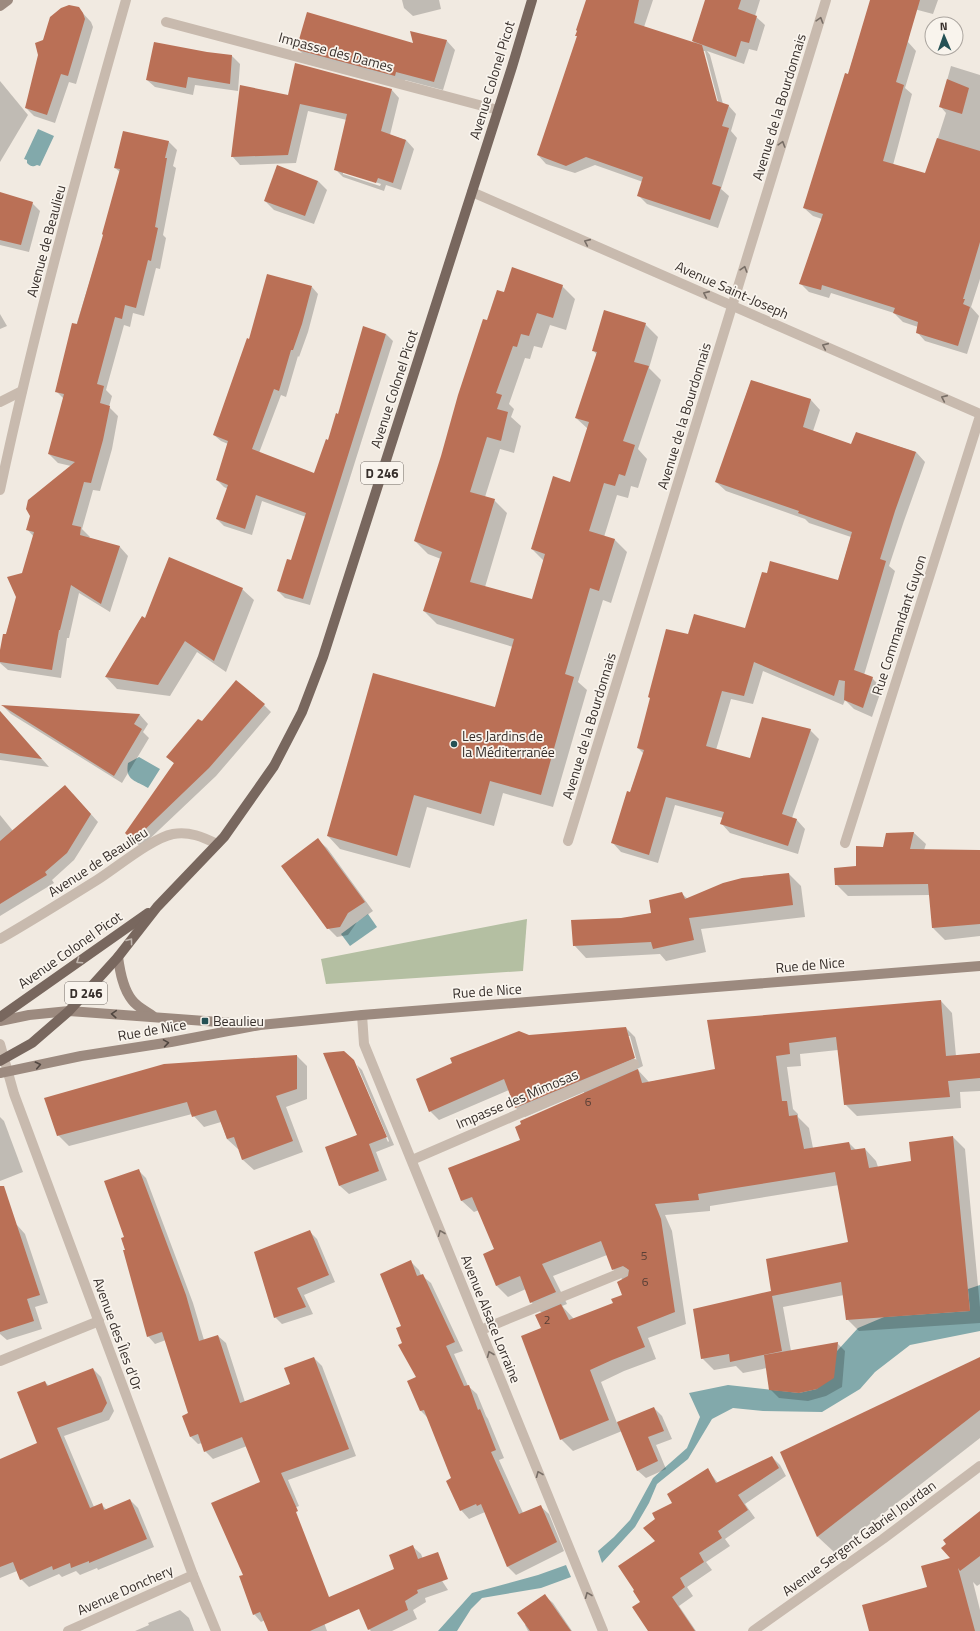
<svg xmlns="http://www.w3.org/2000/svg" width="980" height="1631" viewBox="0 0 980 1631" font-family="'Titillium Web',sans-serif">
<rect width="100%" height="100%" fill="#f1eae1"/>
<polygon fill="#b4bfa2" points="527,919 523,971 326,984 321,959"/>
<g fill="#82a9ab">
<path d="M38,129L54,136L40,166L37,165C33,167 31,167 27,163V160L24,159Z"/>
<path d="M139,757L160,769L148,788C134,780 125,780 128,763Z"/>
<polygon points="368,914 377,927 350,946 341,934"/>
<polygon points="980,1285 980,1331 910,1345 875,1372 860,1389 822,1412 763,1411 733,1408 712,1419 688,1459 657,1484 649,1503 635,1527 602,1563 598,1551 614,1537 630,1520 653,1478 687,1448 700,1417 689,1393 728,1385 799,1393 817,1389 837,1351 858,1328 884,1317 970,1311 968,1289"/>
<polygon points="566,1565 571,1577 541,1588 482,1598 471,1609 457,1631 438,1631 472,1593 538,1575"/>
</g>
<g fill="#0003" fill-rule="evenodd">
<polygon points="402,0 439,0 441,9 413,16 404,8"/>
<path d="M587,0H653L644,27L696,45L693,41L706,0H760L755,16L765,25L757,51L749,49L744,64L707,51L710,55L723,104L728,105L736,114L731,131L737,138L721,189L729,196L718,228L647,204L638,195L643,182L595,165L575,173L546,164L538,155L578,37ZM703,51H705L719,105L717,106Z"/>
<polygon points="871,0 938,0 933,14 914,9 908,42 916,51 905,88 912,94 893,165 926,175 946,113 940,106 951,66 980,75 980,279 971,307 979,316 967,354 925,341 917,332 918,327 903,322 894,313 831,293 829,298 809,292 800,283 822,219 813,216 804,208 848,75"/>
<polygon points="78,8 91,22 93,27 76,84 69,82 55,123 34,116 26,108 43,40"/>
<polygon points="447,41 455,50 443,90 405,80 404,84 308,59 299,50 415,45"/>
<polygon points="206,53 232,56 240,64 238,91 195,85 193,95 155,87 147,80"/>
<polygon points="0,81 28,115 0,162"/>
<path d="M391,89L399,98L390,135L406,140L414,149L401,190L386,185L384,191L343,177L335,169L347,120L308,111L296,163L240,165L232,156L289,96ZM343,171L381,184L380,186L343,174Z"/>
<polygon points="168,141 177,150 173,166 176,168 163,235 166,238 160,269 156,268 144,316 133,313 130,327 124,325 106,390 112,396 109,407 118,416 112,449 100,491 93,490 82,529 90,537 89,538 120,547 128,556 110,612 79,593 69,638 67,638 61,678 8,670 0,663 0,656 34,537 27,529 71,466 58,463 49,454 64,399 56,391 104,235 120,172 115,168"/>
<polygon points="318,181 327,190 314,224 274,210 265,201"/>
<polygon points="0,193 32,203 40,211 29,252 0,245"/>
<polygon points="562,286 575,299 566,330 550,325 542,348 534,346 530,359 525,358 509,404 514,409 511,417 521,426 514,453 500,449 485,497 494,500 507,513 485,587 533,600 544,561 532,549 571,484 588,429 576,418 597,355 593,350 645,324 658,337 649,368 661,380 638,449 647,459 638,488 631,486 628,498 617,495 604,537 615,540 627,552 611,603 603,600 578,682 587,690 553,807 503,793 494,826 427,807 410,868 340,849 328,836 495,708 513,647 437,624 424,611 441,559 428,554 415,541 488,321 505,293"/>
<polygon points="312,287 318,294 308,332 299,357 298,356 286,397 281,395 259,453 314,474 339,415 386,334 393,341 310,605 285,598 278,591 292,562 306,517 262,501 252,535 224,526 217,519 228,489 224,487 217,480 228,444 221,441 214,435 250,340"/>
<polygon points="0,314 7,326 0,329"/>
<polygon points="751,381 811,400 820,410 813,431 852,445 857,433 916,452 925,462 904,521 889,566 895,571 864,675 872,678 882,688 872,717 854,709 845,700 843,705 763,671 753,704 731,699 716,750 751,759 810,730 819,739 792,818 796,819 805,829 798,854 730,833 721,823 723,818 675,805 658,863 621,852 612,842 644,754 638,748 688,636 746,629 838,581 851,537 809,523 805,519 726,491 716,482"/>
<polygon points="242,589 254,600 226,672 197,652 170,696 117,689 106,677 146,619"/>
<polygon points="264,705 271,712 216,776 141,847 133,840 175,764 167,757 202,723"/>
<polygon points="4,707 140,715 148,724 143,732 149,738 122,783 11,714"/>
<polygon points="0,711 49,767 0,760"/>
<polygon points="73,794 98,822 74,860 52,880 54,883 0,916 0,815 13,831"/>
<polygon points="914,833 926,844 924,850 980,851 980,936 945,940 933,928 930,895 848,896 836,884 884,848 887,834"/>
<polygon points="318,840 327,848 373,911 357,922 348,935 337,937 328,928"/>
<polygon points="789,874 801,886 805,917 701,929 706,952 666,961 660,954 586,958 574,945 621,919 652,913 682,894 688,899"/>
<path d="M941,1001L952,1013L956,1056L980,1054V1091L960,1092L961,1108L857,1116L845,1104L838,1050L800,1054L801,1066L787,1067L793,1109L798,1114V1117L809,1128L813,1148L849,1143L857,1151L865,1149L876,1161L878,1167L912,1162L953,1137L965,1149L980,1307V1323L859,1331L847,1319L844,1295L783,1307L791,1351L837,1343L845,1351L842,1387L826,1396L808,1401L779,1398L770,1389L767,1368L743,1373L736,1366L714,1370L702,1358L772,1292L849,1243L839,1185L710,1206V1211L665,1215L672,1231L686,1324L648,1338L656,1359L624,1371L601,1382L617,1423L654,1408L662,1416L672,1439L656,1445L666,1469L646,1478L637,1470L622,1431L573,1451L561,1439L542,1329V1313L531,1302L526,1289L508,1297L496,1285V1250L479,1210L474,1212L462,1201L449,1169L522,1140L584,1093V1092L525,1117L516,1108L509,1090L439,1120L430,1111L417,1079L529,1036L626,1028L635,1037L643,1066L637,1069L649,1082L716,1070L708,1021ZM628,1036H630L637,1062L635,1063ZM607,1255L613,1269L623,1280V1296L614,1304L574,1319L562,1306L567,1304L553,1276Z"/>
<polygon points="297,1056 307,1066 307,1099 286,1107 303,1152 254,1170 243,1160 239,1149 238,1149 227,1139 221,1122 204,1127 192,1114 69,1146 58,1135"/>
<polygon points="354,1062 388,1142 389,1141 357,1065 362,1070 394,1145 376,1152 387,1180 349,1194 340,1186 326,1148 358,1135"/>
<polygon points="0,1117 4,1121 23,1172 0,1181"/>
<polygon points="139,1171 146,1178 193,1303 204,1340 218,1336 226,1343 245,1402 291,1384 314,1358 322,1366 356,1456 288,1480 299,1506 285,1512 327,1631 269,1631 265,1620 261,1622 254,1614 244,1576 261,1483 247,1446 213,1459 205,1451 202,1443 198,1444 190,1436 189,1414 166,1340 155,1344 148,1336 126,1250 125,1237"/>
<polygon points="17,1225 25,1234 48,1303 35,1307 42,1329 7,1340 0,1334 0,1231"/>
<polygon points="310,1232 317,1239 335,1282 304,1295 313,1314 282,1324 275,1317"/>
<polygon points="411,1262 419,1270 421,1275 431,1283 463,1351 454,1354 468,1386 477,1394 486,1416 488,1419 504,1458 499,1460 523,1513 540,1506 549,1514 564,1551 516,1575 508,1567 485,1512 469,1519 461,1510 453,1479 428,1418 421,1411 409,1381 417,1377 403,1344 403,1327"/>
<polygon points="980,1358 980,1438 834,1552 818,1537 782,1453"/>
<polygon points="93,1369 101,1377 114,1411 109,1420 64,1436 94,1507 101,1504 107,1510 130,1500 138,1508 154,1547 98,1570 97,1568 80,1575 76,1571 62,1577 59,1574 29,1587 21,1579 17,1571 0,1578 0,1460 38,1444 45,1382 49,1386"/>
<polygon points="772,1457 780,1465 786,1476 745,1504 755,1518 725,1539 730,1546 706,1562 712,1570 687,1587 693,1596 679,1606 696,1631 649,1631 641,1602 656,1541 657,1520 707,1469 718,1483"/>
<polygon points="980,1512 980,1584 977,1586 973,1582 980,1610 980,1631 870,1631 928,1588 952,1559"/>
<polygon points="412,1546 421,1554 423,1559 433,1567 448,1590 425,1598 426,1602 413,1610 417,1619 392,1631 371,1631 369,1629 395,1570"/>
<polygon points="545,1596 553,1603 572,1631 528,1631 525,1625"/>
<polygon points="180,1610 189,1618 194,1631 135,1631 149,1625 148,1623"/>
</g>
<g fill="#ba7056">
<polygon points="586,0 639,0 634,23 702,45 717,101 729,105 722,126 729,128 712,184 721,187 710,220 637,196 643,177 586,157 566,166 537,155 577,36 575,36 577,31 576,30"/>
<polygon points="705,0 741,0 738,9 757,16 749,43 741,41 736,57 692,41"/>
<polygon points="870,0 920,0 896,82 904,85 883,161 925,173 937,138 980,151 980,242 963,299 965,299 963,304 970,307 958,346 916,333 918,322 893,313 895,308 822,285 821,290 799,284 823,214 803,208 845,73 848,74"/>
<polygon points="69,5 79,7 83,13 85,19 68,76 61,74 47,115 25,108 38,55 35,43 43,40 50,17 61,8"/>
<polygon points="307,12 413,43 410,31 447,40 434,82 396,72 395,76 298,50 299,43 298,43"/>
<polygon points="154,42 207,52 232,55 230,84 188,77 186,88 146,80"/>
<polygon points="295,63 392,89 381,131 406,140 393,183 378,178 376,183 334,170 347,114 300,104 288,155 231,157 240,85 288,95"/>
<polygon points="947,79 969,88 962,114 939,107"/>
<polygon points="123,131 169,141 165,158 167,158 155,227 158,228 151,261 148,260 136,308 125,305 122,319 115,317 97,384 104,386 100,403 110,406 103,440 91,483 84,482 72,525 81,527 80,535 120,546 101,604 71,585 60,630 59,630 52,670 0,662 0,650 3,634 6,634 16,597 7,577 22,573 34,532 26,530 30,516 26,509 28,500 75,462 48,454 64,394 55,392 72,323 77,324 103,235 102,234 120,169 114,168"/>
<polygon points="277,165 318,181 305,216 264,201"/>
<polygon points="0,192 33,202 21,245 0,240"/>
<polygon points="512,267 563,285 553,318 537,313 529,336 521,334 517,347 513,346 496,393 502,395 497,409 508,412 501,441 487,437 470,492 495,499 470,582 532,599 545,554 531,549 553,476 570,482 589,422 575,418 597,352 592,351 604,310 646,323 634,362 649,366 623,441 635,445 625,476 619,474 615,486 604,483 589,531 615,539 599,591 590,588 565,674 574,677 541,795 490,781 481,814 414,795 397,856 327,836 373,673 495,707 514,639 423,611 442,552 414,541 441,456 458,395 483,319 487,320 497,290 504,292"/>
<polygon points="267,274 312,286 302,324 293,350 291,350 279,391 274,389 252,449 314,473 326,439 328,440 336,413 338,414 363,326 386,334 303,599 277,591 287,559 291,560 306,513 256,495 245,529 216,519 228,485 216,480 228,441 213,435 247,338 249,339"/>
<polygon points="751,380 811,399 803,427 851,444 856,432 916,452 895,511 880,559 886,561 854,670 873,677 863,708 844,700 845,681 839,680 834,696 754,662 744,696 722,691 706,746 750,758 762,717 811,729 782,814 797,819 788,846 720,824 724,812 666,797 649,855 611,843 627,791 630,792 644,750 637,748 650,698 648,697 666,629 688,634 694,614 745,628 762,572 767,573 770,561 838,580 852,532 798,513 799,511 715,482"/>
<polygon points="169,557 243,588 214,661 185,641 158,685 105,677 142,616 145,618"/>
<polygon points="236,680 265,704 209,768 133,841 125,833 174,763 166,757 198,719 202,721"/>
<polygon points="1,705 140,714 134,724 142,729 114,776"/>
<polygon points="0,711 42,759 0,753"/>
<polygon points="65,785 91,814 67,853 45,872 47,875 0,904 0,841"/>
<polygon points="914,832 910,849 980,850 980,924 932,928 928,884 835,885 834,868 856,866 856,846 883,847 886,833"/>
<polygon points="318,838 365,902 348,913 340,927 327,929 281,866"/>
<polygon points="789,873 793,905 689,918 694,940 653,949 651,942 573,946 571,920 621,918 651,913 649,900 682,892 685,899 723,883 742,878"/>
<polygon points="941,1000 946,1056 980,1053 980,1078 948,1081 950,1097 844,1105 836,1037 789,1043 790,1054 776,1056 782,1101 787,1101 789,1116 797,1115 804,1149 849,1142 851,1150 865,1148 869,1168 911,1161 909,1142 953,1136 970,1311 846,1320 841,1282 772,1296 782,1351 730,1362 729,1354 701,1359 693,1309 771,1291 766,1259 848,1242 835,1172 698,1194 699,1200 655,1204 661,1219 675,1312 637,1327 645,1347 612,1360 590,1370 609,1420 560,1440 521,1336 541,1328 535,1315 561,1304 569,1320 613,1303 611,1299 622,1295 617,1282 628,1276 629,1270 623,1266 612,1270 601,1241 542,1264 556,1292 530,1303 520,1276 496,1286 483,1254 494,1249 472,1197 461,1201 448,1168 520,1140 515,1127 521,1124 520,1121 638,1069 642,1083 715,1069 707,1020"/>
<polygon points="626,1027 635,1058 515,1108 504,1079 429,1112 416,1079 452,1063 450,1058 519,1031 529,1035"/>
<polygon points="344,1051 354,1060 387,1137 369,1144 379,1171 339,1186 325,1147 357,1135 323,1053"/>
<polygon points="297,1055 297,1089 276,1096 293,1141 242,1160 234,1137 227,1139 216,1110 192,1117 187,1102 57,1136 44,1098 164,1064"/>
<polygon points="139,1169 186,1295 199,1341 218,1335 240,1403 290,1384 284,1368 314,1357 349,1449 281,1473 298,1511 296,1512 329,1597 394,1569 389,1555 413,1545 418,1559 438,1552 448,1579 417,1590 418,1593 405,1601 408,1610 368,1630 359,1609 310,1631 268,1631 260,1612 253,1615 239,1576 243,1575 211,1503 260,1482 242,1437 204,1452 198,1434 190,1437 182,1416 188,1413 162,1332 147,1337 123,1250 125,1250 121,1238 124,1237 104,1181"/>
<polygon points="0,1186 4,1186 40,1295 27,1299 34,1321 0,1332"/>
<polygon points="310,1230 329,1275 297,1288 306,1307 274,1318 254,1252"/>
<polygon points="411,1260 417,1276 423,1274 455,1342 446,1346 464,1386 469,1385 478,1410 480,1409 496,1450 491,1452 519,1514 541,1505 557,1542 507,1567 481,1504 477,1506 476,1504 460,1511 446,1481 451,1478 424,1410 420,1411 407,1381 416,1377 398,1345 402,1343 396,1328 401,1326 380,1274"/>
<polygon points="838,1342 834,1378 817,1389 799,1393 769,1390 764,1355"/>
<polygon points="980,1357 980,1410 817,1537 780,1452"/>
<polygon points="93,1368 107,1403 102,1412 57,1428 90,1508 102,1503 104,1510 130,1499 147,1539 89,1563 89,1561 71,1568 70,1563 53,1570 52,1566 20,1580 13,1562 0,1567 0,1459 37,1443 17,1392 45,1381 47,1386"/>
<polygon points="654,1407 664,1431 648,1437 658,1461 637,1471 617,1422"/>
<polygon points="772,1456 779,1468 738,1495 748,1510 718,1531 722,1538 699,1553 704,1562 680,1578 685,1587 672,1597 695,1631 648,1631 632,1607 640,1602 633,1591 634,1590 618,1566 655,1541 643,1528 655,1519 652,1513 672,1503 667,1494 708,1468 716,1483"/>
<polygon points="980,1511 980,1556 960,1571 958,1568 975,1631 869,1631 862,1605 927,1587 921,1566 950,1558 941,1548 946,1544 943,1540"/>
<polygon points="545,1594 571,1631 530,1631 517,1613"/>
</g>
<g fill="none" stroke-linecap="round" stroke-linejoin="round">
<g stroke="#c8baae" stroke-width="10">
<polyline points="166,22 498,110"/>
<polyline points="472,192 980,414"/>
<polyline points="0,402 22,391"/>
<path d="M0,490C35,325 80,162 126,0"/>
<polyline points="568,841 826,0"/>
<polyline points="845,843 980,416"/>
<path d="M0,939C33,920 65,900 97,880C116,868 152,838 173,834C189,831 203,837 217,844"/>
<polyline points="362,1015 364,1044 603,1631"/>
<polyline points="0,1044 14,1094 193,1575 216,1631"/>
<polyline points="412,1160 634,1064"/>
<polyline points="481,1330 623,1272"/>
<polyline points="0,1361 99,1321"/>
<polyline points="68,1631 193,1575"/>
<polyline points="753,1631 883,1539 980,1466"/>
</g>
<g stroke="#9c8a7f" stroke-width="10">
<polyline points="0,6 8,0"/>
<path d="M118,957C120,972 123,989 132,1000C137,1007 146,1011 153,1016"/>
<polyline points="0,1021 29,1015 69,1011 246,1024"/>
<polyline points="0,1073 81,1056 171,1042 260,1025 362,1015 980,966"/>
</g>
<g stroke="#78675e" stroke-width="10">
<polyline points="0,1017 148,913"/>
<polyline points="0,1061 32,1043 69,1011 118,957 157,907 224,837 274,766 302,712 323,657 512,67 532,0"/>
</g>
</g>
<defs><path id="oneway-chevron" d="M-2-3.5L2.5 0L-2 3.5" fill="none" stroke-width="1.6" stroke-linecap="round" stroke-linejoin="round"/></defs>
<g stroke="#786e66">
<use href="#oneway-chevron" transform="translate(820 20) rotate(-73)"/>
<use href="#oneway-chevron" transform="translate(782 144) rotate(-73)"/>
<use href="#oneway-chevron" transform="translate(587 242) rotate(-156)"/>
<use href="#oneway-chevron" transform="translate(744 269) rotate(-73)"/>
<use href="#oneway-chevron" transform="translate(706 294) rotate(-156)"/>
<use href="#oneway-chevron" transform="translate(825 346) rotate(-156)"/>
<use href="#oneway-chevron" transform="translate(944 398) rotate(-156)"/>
<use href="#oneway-chevron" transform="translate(441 1233) rotate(-112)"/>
<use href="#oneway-chevron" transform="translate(490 1354) rotate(-112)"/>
<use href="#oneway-chevron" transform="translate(539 1474) rotate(-112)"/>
<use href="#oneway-chevron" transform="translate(588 1595) rotate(-112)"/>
</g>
<g stroke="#bfb5ad">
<use href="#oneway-chevron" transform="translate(130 941) rotate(-53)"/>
<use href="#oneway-chevron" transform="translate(79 961) rotate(146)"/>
</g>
<g stroke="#504640">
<use href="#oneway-chevron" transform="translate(114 1014) rotate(-176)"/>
<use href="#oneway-chevron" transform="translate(166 1043) rotate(-9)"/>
<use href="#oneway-chevron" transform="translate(38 1065) rotate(-12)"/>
</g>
<g fill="#255155" stroke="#f9f4ed" stroke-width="1.5">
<circle cx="454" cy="744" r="4"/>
<rect x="201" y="1017" width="8" height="8" rx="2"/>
</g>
<g text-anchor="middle" stroke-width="3.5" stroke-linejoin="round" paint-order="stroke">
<g font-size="12" fill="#583f36">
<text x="588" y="1106">6</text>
<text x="644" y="1260">5</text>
<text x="645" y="1286">6</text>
<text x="547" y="1324">2</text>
</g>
<g fill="#f9f4ed" stroke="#716a65" stroke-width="1">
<rect x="361" y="462" width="42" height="22" rx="3"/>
<rect x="65" y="982" width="42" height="22" rx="3"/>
</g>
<g font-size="13" font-weight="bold" fill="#372f2b">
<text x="382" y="478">D 246</text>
<text x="86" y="998">D 246</text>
</g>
<g font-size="14" fill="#372f2b" stroke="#f9f4ed">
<text transform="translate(336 52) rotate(15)" y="5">Impasse des Dames</text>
<text transform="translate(492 80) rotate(-73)" y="5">Avenue Colonel Picot</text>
<text transform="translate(779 107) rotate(-73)" y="5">Avenue de la Bourdonnais</text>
<text transform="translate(46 241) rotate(-75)" y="5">Avenue de Beaulieu</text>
<text transform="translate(732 290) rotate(24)" y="5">Avenue Saint-Joseph</text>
<text transform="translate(394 389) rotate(-72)" y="5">Avenue Colonel Picot</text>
<text transform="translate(684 416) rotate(-73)" y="5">Avenue de la Bourdonnais</text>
<text transform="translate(899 625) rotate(-72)" y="5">Rue Commandant Guyon</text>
<text transform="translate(589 726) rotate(-73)" y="5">Avenue de la Bourdonnais</text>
<text transform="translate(98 862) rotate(-33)" y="5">Avenue de Beaulieu</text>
<text transform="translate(70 950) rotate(-35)" y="5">Avenue Colonel Picot</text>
<text transform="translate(810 965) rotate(-5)" y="5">Rue de Nice</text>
<text transform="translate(487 991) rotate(-4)" y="5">Rue de Nice</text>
<text transform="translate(152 1030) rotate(-10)" y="5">Rue de Nice</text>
<text transform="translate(517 1099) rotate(-23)" y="5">Impasse des Mimosas</text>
<text transform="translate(491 1319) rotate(68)" y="5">Avenue Alsace Lorraine</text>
<text transform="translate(118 1334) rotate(70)" y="5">Avenue des Îles d'Or</text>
<text transform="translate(859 1538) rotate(-36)" y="5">Avenue Sergent Gabriel Jourdan</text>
<text transform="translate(125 1590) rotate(-24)" y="5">Avenue Donchery</text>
</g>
<g font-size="14" fill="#372f2b" stroke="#f9f4ed" text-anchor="start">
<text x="462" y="741">Les Jardins de<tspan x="462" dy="16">la Méditerranée</tspan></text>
<text x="213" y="1026">Beaulieu</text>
</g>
</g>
<g transform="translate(944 36) rotate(358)"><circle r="19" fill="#f9f4ed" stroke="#aba59f"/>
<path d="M0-3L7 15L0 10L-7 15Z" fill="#255155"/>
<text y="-6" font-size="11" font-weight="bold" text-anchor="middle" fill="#372f2b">N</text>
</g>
</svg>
